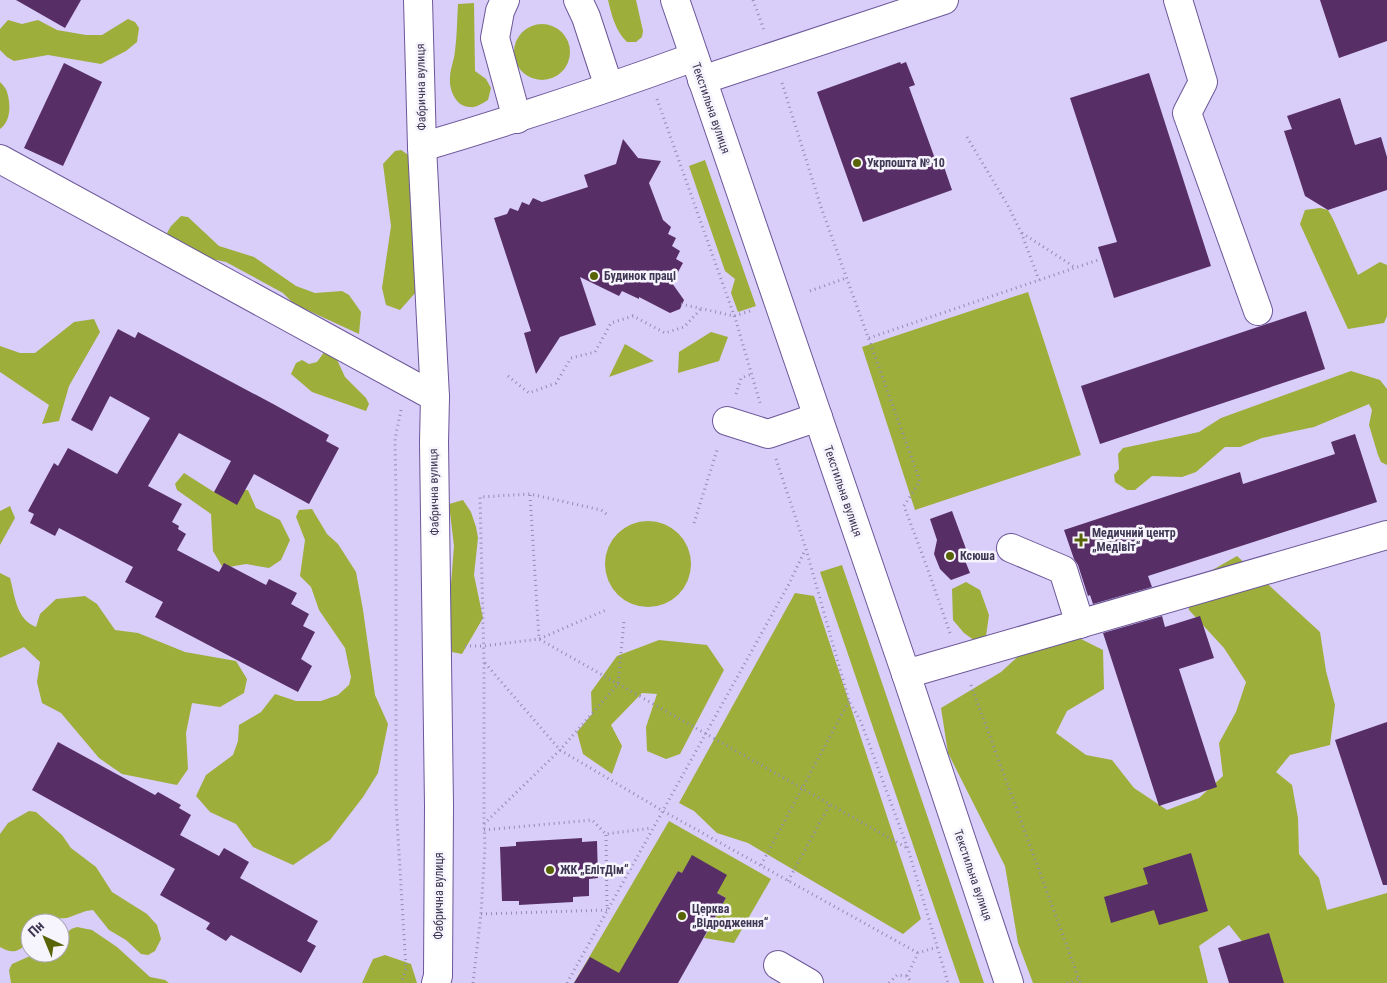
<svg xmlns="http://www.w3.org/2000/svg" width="1387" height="983" viewBox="0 0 1387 983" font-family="'Roboto Condensed',sans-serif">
<rect width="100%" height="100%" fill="#d9cdfa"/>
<g fill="#9dae3b">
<path d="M608,0H636L643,31L642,37L636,42H627C615,30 612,16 608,0Z"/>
<path d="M474,3L475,71L486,79L491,88L488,100C483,103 476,108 470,107C456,107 449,90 450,78C450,69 454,61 455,51C457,36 457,20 458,4Z"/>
<polygon points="128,19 135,22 139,28 137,42 126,51 101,64 48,55 14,61 7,57 0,50 0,29 8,20 22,24 38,20 57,30 86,35 102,35"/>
<circle cx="542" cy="52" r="28"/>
<path d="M0,82C3,85 6,88 7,92C11,105 11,121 0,129Z"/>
<polygon points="401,150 416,160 422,270 416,292 400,310 386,305 382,288 391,226 383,164 395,151"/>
<polygon points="705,160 756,306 738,312 731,293 735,279 725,271 689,166"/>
<polygon points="1320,208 1328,210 1333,219 1358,275 1380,262 1387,265 1387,316 1384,323 1348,329 1300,224 1305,210"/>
<polygon points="181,216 188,217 219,246 254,257 296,286 315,293 342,291 349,295 361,312 359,334 294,304 283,293 226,262 197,256 176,245 167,233 171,226"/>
<polygon points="1028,292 1081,455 915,510 862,347"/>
<polygon points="94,319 100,332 69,386 59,421 42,424 49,405 0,372 0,346 20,353 35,353 74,322"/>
<polygon points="711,332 728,337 719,361 678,373 679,352"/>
<polygon points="625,344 654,361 609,377"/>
<polygon points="332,349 345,377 366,398 369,404 366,411 312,392 291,374 296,363 302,360 309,364 317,362 325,351"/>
<polygon points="1351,371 1380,380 1387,389 1387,465 1381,462 1378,455 1369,425 1372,410 1369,404 1314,427 1262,438 1240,447 1225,447 1196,472 1182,477 1152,476 1135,490 1127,490 1115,482 1114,475 1119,469 1118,454 1123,448 1199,432 1221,418"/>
<polygon points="184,473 214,492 248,490 256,508 280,520 290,540 281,560 269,568 246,564 223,568 213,551 211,514 177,490 175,484"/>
<polygon points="463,500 471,512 476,527 478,538 474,575 483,618 462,654 452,652 448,622 454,546 449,504"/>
<polygon points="10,506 15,518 0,545 0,511"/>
<polygon points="312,509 327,534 338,544 356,572 363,610 375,695 388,724 378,773 363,797 330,840 293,865 253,847 236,824 210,812 196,796 206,775 233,755 238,741 239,725 261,712 275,694 296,701 321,701 338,695 349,685 351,677 345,648 319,610 311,587 300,576 305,540 296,517 299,510"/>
<circle cx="648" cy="564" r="43"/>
<polygon points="1237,556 1320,632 1326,671 1335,705 1330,745 1290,755 1276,772 1292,785 1298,818 1299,854 1319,878 1327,910 1387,893 1387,983 1260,983 1252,954 1229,925 1199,946 1208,983 1033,983 1018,943 1005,866 948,753 941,708 1001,672 1025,650 1077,637 1103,650 1104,689 1067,711 1056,733 1086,755 1112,760 1134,788 1167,810 1199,798 1223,776 1219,743 1236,712 1246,682 1224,648 1189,610 1186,585"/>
<polygon points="842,565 984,983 960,983 820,572"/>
<path d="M0,573L10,578C15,596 16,619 36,627L40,614L56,599L85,596L97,604L115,630L138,633L185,652L236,661L247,679L244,693L220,707L192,703L186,733L188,769L177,785L122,774L99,758L61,713L42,703L37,682L40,662L24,647L0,658Z"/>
<polygon points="966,582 980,590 989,615 986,636 978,643 964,633 953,620 952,589"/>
<polygon points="795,593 814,596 921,919 903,934 748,843 717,833 694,811 679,803"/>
<polygon points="659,640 707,645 724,670 680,754 666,759 647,751 646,727 657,694 642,693 611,725 622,746 612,774 583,754 577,732 592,714 591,692 617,656"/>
<path d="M29,811L36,812L62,835L71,848L96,867L112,892L147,914L157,925L161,939L155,951L148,955L141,954L126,940L109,930L93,910L86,911L67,918L48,919L45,923H30V943C17,951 14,955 0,947V834L8,823Z"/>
<polygon points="669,821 771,879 734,943 704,938 726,898 678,871 614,983 574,983"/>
<polygon points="77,927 92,930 117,947 150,977 165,980 169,983 11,983 9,970 12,964 37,953 60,953 60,940 71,929"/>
<polygon points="385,955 411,964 417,983 362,983 373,959"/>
</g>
<g fill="#582e66">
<polygon points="16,0 81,0 65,28"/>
<polygon points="1320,0 1387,0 1387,41 1339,58"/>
<polygon points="900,62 901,64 906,62 915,85 909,87 938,167 943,164 952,190 863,222 817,92"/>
<polygon points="64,63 102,82 63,166 24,148"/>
<polygon points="1149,73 1211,266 1114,298 1098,247 1117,242 1070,98"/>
<polygon points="1340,98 1355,145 1381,137 1387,157 1387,190 1328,210 1305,196 1284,131 1292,129 1287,116"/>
<polygon points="623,139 638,158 661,161 649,183 663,220 671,227 668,234 676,238 672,246 680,251 676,259 683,263 672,283 684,300 680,309 670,313 639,297 639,299 622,291 619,296 580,277 596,325 560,337 536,374 524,333 531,331 494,218 507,214 510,208 518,211 522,202 529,205 533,198 542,202 588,187 584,175 616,164"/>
<polygon points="1306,311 1325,369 1100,444 1081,386"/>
<polygon points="118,329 135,338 138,332 275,405 329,435 326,441 339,448 309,504 254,474 237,505 214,492 231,461 179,433 148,486 182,504 172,522 179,526 178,529 186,534 177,550 219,572 224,563 266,585 269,579 297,593 291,604 309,614 303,626 315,632 301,659 312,666 298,692 155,617 163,602 125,582 133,567 59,528 55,536 30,523 34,514 28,511 54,463 58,466 68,448 117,474 150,418 110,396 92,431 71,420"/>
<polygon points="1355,434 1377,502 1148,576 1152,587 1093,604 1090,595 1088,596 1078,565 1074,559 1064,530 1240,472 1243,484 1335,454 1331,442"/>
<polygon points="952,511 969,557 964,558 970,573 951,580 940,569 934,554 937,540 930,519"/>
<polygon points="1162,616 1165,627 1200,616 1214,658 1179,669 1217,787 1159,806 1103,633"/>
<polygon points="1387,722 1387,885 1383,885 1335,740"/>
<polygon points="58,742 155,795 158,792 181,805 179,808 191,815 180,835 219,856 224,848 249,862 240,878 318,921 307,941 316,946 301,973 231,935 226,941 206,929 210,923 160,895 175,869 32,790"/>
<polygon points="582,838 582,842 597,841 598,878 589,879 589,896 573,897 573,902 519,905 519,901 502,901 500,847 516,846 516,842"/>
<polygon points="1191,853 1208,911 1159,925 1154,910 1111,923 1104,897 1148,884 1143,868"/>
<polygon points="692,855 727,875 717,893 726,898 678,983 574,983 590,957 619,973 678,871 682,873"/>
<polygon points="1269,933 1284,983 1229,983 1218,948"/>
</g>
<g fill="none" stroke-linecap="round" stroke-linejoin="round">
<defs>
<g id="minor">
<polyline points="418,0 422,147 435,397 434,442 439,806 438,976 436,983"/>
<polyline points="505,0 500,11 495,38 517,119"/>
<polyline points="578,0 586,17 609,87"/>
<polyline points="675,0 906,674 1009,983"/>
<polyline points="1178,0 1203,82 1187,113 1258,311"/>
<polyline points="702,80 944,0"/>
<path d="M422,147C513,120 604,90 694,57"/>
<polyline points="0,159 435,397"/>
<polyline points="727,421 768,434 818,417"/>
<polyline points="1011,548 1063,570 1080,624"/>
<polyline points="906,674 1387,535"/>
<polyline points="778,965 809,983"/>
</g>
</defs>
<use href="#minor" stroke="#6c5798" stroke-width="30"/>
<g stroke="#968bb2" stroke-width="3" stroke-dasharray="1 4" stroke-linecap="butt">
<polyline points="753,0 764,30"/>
<polyline points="782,83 821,207 920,481 904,506 927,567 950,633"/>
<polyline points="657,99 736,321 760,403"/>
<polyline points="967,137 1007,204 1021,232 1039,280"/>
<polyline points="1022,233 1076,268"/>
<polyline points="810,291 846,278"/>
<polyline points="681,304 734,316 753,310"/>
<polyline points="869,338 1098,260"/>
<polyline points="508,376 529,393 556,383 571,358 595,352 611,323 633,316 665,333 684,327 701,309"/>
<polyline points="736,394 741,378 752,374"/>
<polyline points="401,410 395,439 396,496 396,803 406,969 401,983"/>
<polyline points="776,459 806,549 849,701 861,722 908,849 948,983"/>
<polyline points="530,495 539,639 907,848"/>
<polyline points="694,523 718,447"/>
<polyline points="465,646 483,646 539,639 606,610"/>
<polyline points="485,663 560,750 663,811 918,953"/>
<polyline points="971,685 1079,979"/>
<polyline points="484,824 560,750 618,684 624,621"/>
<polyline points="484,830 592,820 606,834 652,828"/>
<polyline points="761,865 849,701"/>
<polyline points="788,881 830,804"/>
<polyline points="481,914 607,910 606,834"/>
<polyline points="907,976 918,953 937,947"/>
<polyline points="473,983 481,914 485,846 484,824 484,662 480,497 530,494 601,510 609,516"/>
<polyline points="567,983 789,584 805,550"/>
<polyline points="889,983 897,975 907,976 912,983"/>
<polyline points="1067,983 1079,979 1081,983"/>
</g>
<use href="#minor" stroke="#fff" stroke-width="28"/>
</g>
<g fill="#586406" stroke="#f6f4fc" stroke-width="2">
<circle cx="857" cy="163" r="5"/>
<circle cx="594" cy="276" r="5"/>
<path d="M1078.5 532.5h5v5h5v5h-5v5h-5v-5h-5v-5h5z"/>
<circle cx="950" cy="556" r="5"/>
<circle cx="550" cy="870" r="5"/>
<circle cx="682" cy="916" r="5"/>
</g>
<g text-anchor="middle" stroke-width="5" stroke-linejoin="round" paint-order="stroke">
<g font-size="12" fill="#403755" stroke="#f6f4fc">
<text transform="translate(421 87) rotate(-91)" y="4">Фабрична вулиця</text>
<text transform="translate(711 108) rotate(71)" y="4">Текстильна вулиця</text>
<text transform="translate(843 491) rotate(71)" y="4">Текстильна вулиця</text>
<text transform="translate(434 492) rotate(-91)" y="4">Фабрична вулиця</text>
<text transform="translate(973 875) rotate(71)" y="4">Текстильна вулиця</text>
<text transform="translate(439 896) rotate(-90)" y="4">Фабрична вулиця</text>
</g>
<g font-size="12" font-weight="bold" fill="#403755" stroke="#f6f4fc" text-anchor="start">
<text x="867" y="167">Укрпошта № 10</text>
<text x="604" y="280">Будинок праці</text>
<text x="1092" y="537">Медичний центр<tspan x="1092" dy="14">„Медівіт“</tspan></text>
<text x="960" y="560">Ксюша</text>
<text x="560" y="874">ЖК „ЕлітДім“</text>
<text x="692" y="913">Церква<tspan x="692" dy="14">„Відродження“</tspan></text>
</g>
</g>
<g transform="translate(45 938) rotate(316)"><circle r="24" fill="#f6f4fc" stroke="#ada8b9"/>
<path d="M0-4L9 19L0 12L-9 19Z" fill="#586406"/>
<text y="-8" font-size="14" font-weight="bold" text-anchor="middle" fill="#403755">Пн</text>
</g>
</svg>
